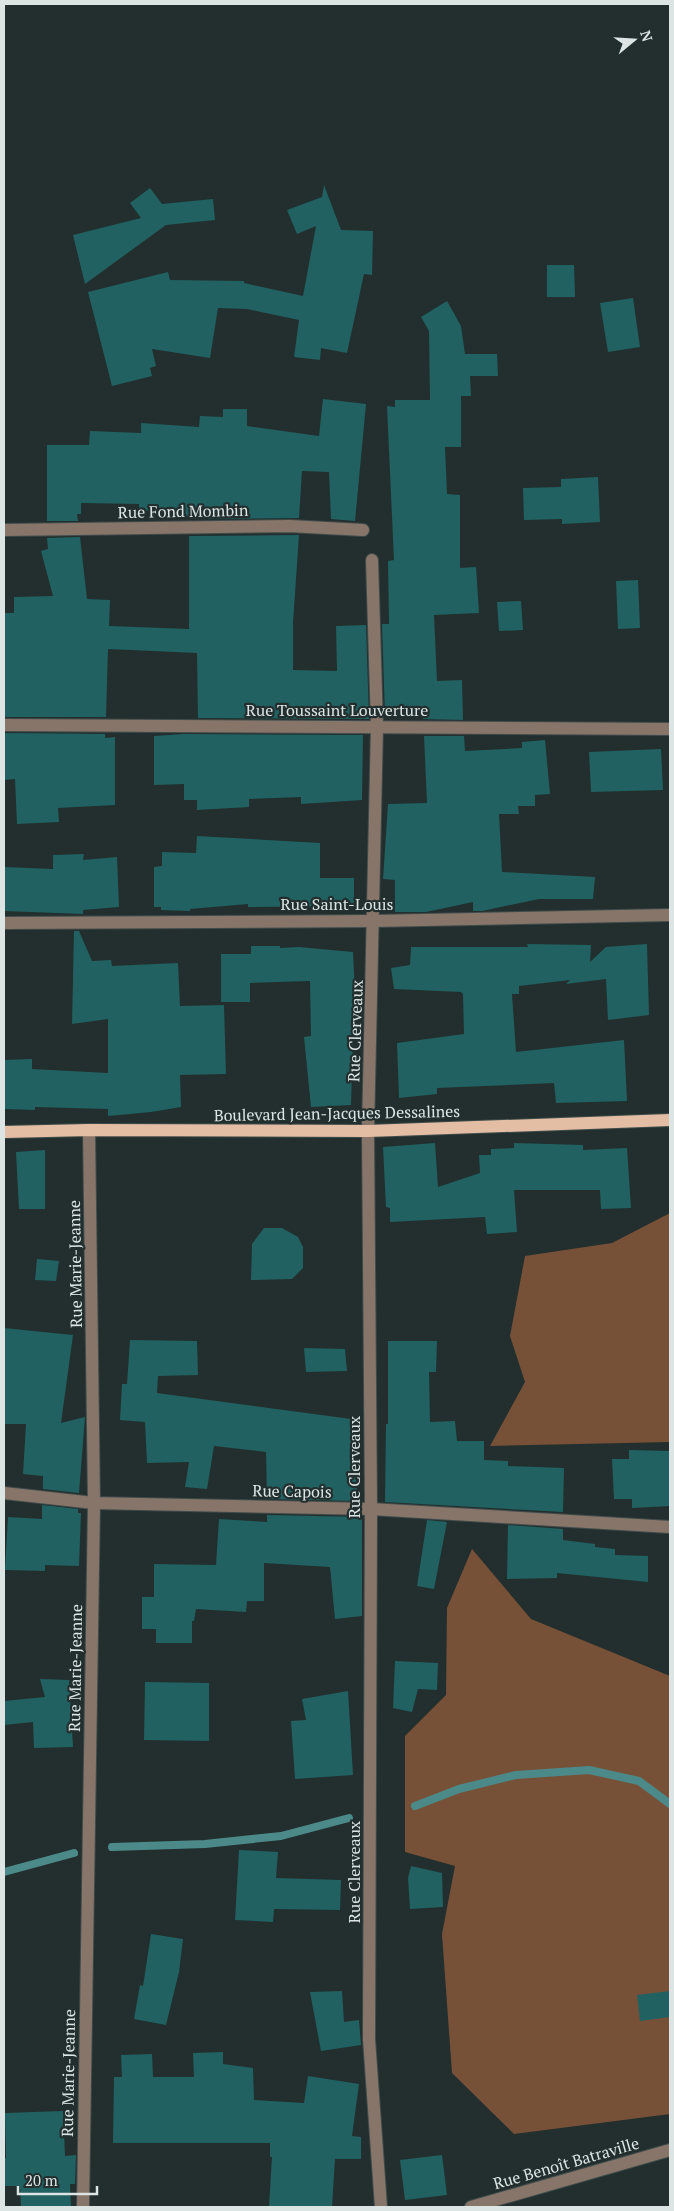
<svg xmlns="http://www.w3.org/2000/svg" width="674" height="2211" viewBox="0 0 674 2211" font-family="'PT Serif',serif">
<rect width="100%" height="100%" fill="#222f2e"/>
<g fill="#775137">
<polygon points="670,1213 670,1442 490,1446 525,1382 510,1336 525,1256 612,1243"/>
<polygon points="472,1549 531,1619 670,1676 670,2114 514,2134 452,2073 442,1934 455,1866 405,1852 405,1736 446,1695 447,1608"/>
</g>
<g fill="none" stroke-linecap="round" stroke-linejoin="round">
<g stroke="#4c8989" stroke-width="8">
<polyline points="415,1806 459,1789 516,1775 589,1770 639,1781 670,1804"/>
<polyline points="112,1847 205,1844 281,1836 349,1818"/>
<polyline points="4,1872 74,1853"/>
</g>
</g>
<g fill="#216161">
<polygon points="324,185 341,230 373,231 372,275 364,274 347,353 321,348 320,360 294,357 299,320 247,309 218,308 210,358 152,349 156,366 150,368 152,376 112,386 88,292 168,272 170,280 244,281 244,283 303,296 316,226 297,234 287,210 322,197"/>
<polygon points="150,188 162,204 213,199 215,220 166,225 85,284 73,235 141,218 130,203"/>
<polygon points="547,265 574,265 575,297 547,297"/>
<polygon points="633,298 640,347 608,352 600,303"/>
<polygon points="447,301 461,326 465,354 497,354 498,376 470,376 471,396 461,396 461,447 445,447 447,494 460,495 460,568 476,567 479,613 434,615 437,681 462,680 463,720 423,719 423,713 385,715 382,624 389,624 388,561 394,560 387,406 395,407 395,400 430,400 429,331 421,317"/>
<polygon points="323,399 366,404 355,521 331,519 329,472 302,471 299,518 189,519 189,517 158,514 159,511 139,510 139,504 81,503 81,514 77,514 78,521 47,521 47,445 89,445 90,431 141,433 141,423 199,427 200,416 223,417 223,409 247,409 247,426 319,436"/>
<polygon points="598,477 600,522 562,524 562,519 524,520 523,488 561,487 561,479"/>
<polygon points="299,535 293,623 293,670 337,671 336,626 366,625 369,719 198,718 197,653 108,649 106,717 4,717 4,613 14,613 14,597 53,596 41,551 48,549 47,538 80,537 87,599 110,600 109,626 189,629 189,536"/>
<polygon points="638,580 640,628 618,629 616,581"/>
<polygon points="521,601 523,630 499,631 497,602"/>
<polygon points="4,733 105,734 105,738 115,737 115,805 58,808 59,822 17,824 15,779 4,780"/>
<polygon points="184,734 363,735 362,800 301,804 301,797 249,799 249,807 197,810 197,800 184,800 184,784 154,785 154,736"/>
<polygon points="424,736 464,736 465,751 522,748 522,742 545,740 550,794 535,795 535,806 518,806 519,814 499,814 502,872 595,877 593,899 539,899 482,911 473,911 473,902 426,912 395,912 395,880 383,879 388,804 427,803"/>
<polygon points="661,749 663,790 591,792 589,752"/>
<polygon points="197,836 320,843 320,878 354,878 354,906 248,907 248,904 190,909 190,911 161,910 161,907 154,907 154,867 162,866 162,852 196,853"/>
<polygon points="84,854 83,860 117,857 119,907 83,910 83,914 4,911 4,867 53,869 53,855"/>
<polygon points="74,931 79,931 92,961 111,960 112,966 178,963 180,1006 224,1005 226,1074 180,1075 181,1107 151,1112 108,1116 108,1109 35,1107 35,1110 4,1109 4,1060 32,1059 32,1069 108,1073 108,1019 72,1024"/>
<polygon points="527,944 591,945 590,962 606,947 647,944 649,1015 608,1020 606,979 566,984 570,980 519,986 519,994 512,994 516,1052 624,1040 627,1101 556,1103 554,1083 437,1088 437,1094 399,1098 397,1043 464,1034 463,994 461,992 394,989 391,968 410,965 411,947 528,947"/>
<polygon points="251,946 280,946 280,948 299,947 353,952 357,1035 353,1035 351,1105 311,1107 304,1037 311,1036 310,981 250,983 250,1002 221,1002 221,954 251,954"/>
<polygon points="435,1143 438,1187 480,1173 479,1155 491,1155 491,1149 514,1148 514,1143 583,1145 583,1150 627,1148 631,1208 601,1209 600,1190 514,1190 517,1232 487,1234 485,1217 390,1222 390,1208 386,1207 383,1147"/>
<polygon points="45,1150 45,1209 19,1209 16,1152"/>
<polygon points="264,1228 282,1228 298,1237 303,1247 303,1268 292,1279 251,1280 252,1244"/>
<polygon points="37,1259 59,1261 56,1281 35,1280"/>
<polygon points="4,1328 73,1335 61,1423 85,1417 79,1493 43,1489 43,1476 23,1474 26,1424 4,1424"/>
<polygon points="130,1340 197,1341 198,1375 158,1376 157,1393 351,1419 358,1501 267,1499 266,1452 214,1446 207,1489 185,1487 189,1462 147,1463 145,1422 120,1420 122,1384 127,1384"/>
<polygon points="388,1341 437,1341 436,1372 429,1372 430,1422 455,1421 457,1441 484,1441 484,1460 508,1461 508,1466 564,1468 563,1512 385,1502 386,1424 388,1424"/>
<polygon points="304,1348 345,1349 347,1371 306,1372"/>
<polygon points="629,1450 670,1451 670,1506 632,1508 632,1499 614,1499 612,1459 629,1459"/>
<polygon points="42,1505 78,1509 78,1513 81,1513 79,1566 45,1565 45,1571 5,1570 8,1517 42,1519"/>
<polygon points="267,1515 362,1517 362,1616 335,1619 330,1567 264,1563 264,1601 247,1601 246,1612 196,1609 194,1621 192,1621 192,1643 156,1643 156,1629 142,1629 142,1597 154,1597 154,1564 216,1565 219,1519 267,1522"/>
<polygon points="427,1520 447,1522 434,1589 417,1586"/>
<polygon points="508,1525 563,1529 563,1540 595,1544 595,1547 615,1549 615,1555 648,1556 648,1582 557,1573 557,1578 507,1579"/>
<polygon points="395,1661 438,1663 437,1690 418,1689 412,1712 393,1708"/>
<polygon points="40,1679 69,1680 73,1747 34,1748 33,1722 4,1725 4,1701 45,1697"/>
<polygon points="145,1682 209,1683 209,1741 144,1740"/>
<polygon points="348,1691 353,1775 295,1779 291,1721 306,1720 302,1699"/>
<polygon points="239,1850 278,1852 276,1878 341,1880 340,1910 274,1909 273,1922 235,1920"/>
<polygon points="411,1866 442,1873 443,1907 410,1909 408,1878"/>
<polygon points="151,1934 183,1939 179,1972 166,2025 134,2019 140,1985 143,1986"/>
<polygon points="342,1991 344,2022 359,2020 361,2045 321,2051 310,1992"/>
<polygon points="670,1991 670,2017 640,2021 637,1995"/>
<polygon points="223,2052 223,2064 253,2068 254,2100 304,2103 308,2076 359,2084 352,2136 361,2137 361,2159 335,2159 332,2207 269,2207 272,2157 270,2157 270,2143 113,2143 114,2077 122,2077 121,2055 152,2054 153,2077 194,2077 193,2053"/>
<polygon points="63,2111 65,2156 76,2155 75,2184 70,2184 71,2207 21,2207 20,2186 4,2186 4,2158 6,2158 5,2113"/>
<polygon points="442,2155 447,2195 405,2200 400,2160"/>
</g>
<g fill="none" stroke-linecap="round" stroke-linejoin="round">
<defs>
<g id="minor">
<polyline points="4,530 289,526 363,530"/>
<polyline points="372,560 377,726 368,1131 371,1509 369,2039 381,2207"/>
<polyline points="4,725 670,729"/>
<polyline points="4,923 374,921 670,915"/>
<polyline points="4,1493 94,1503 371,1509 670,1527"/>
<polyline points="83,2207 94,1503 89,1130"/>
<polyline points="471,2207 670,2150"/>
</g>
<polyline id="major" points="4,1132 89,1130 368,1131 670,1120"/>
</defs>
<use href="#minor" stroke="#404c4b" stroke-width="14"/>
<use href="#major" stroke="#404c4b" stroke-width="14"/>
<use href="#minor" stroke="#877569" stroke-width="12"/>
<use href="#major" stroke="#e3bea5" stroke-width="12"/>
</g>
<g text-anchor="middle" stroke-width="4.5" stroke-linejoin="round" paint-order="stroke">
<g font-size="16" fill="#dce4e4" stroke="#222f2e">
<text transform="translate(183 511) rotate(-1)" y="6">Rue Fond Mombin</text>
<text x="337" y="716">Rue Toussaint Louverture</text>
<text x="337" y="910">Rue Saint-Louis</text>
<text transform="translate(355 1031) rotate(-88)" y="6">Rue Clerveaux</text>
<text transform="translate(337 1113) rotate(-1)" y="6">Boulevard Jean-Jacques Dessalines</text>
<text transform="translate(75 1264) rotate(-91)" y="6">Rue Marie-Jeanne</text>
<text transform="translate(354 1467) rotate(-90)" y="6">Rue Clerveaux</text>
<text transform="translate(292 1491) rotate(1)" y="6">Rue Capois</text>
<text transform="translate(75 1668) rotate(-89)" y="6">Rue Marie-Jeanne</text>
<text transform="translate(354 1872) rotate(-90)" y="6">Rue Clerveaux</text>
<text transform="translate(68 2073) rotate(-89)" y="6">Rue Marie-Jeanne</text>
<text transform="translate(566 2163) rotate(-16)" y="6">Rue Benoît Batraville</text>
</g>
</g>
<rect width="674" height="2211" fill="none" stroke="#dce4e4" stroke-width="10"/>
<g transform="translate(634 40) rotate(72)" stroke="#222f2e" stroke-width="4" paint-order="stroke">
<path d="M0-4L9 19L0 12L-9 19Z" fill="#dce4e4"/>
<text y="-8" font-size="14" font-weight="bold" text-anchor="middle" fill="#dce4e4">N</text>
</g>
<path d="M18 2186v8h79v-8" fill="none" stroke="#dce4e4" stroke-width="2.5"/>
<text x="25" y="2186" font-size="15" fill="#dce4e4" stroke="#222f2e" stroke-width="4" paint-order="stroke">20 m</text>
</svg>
